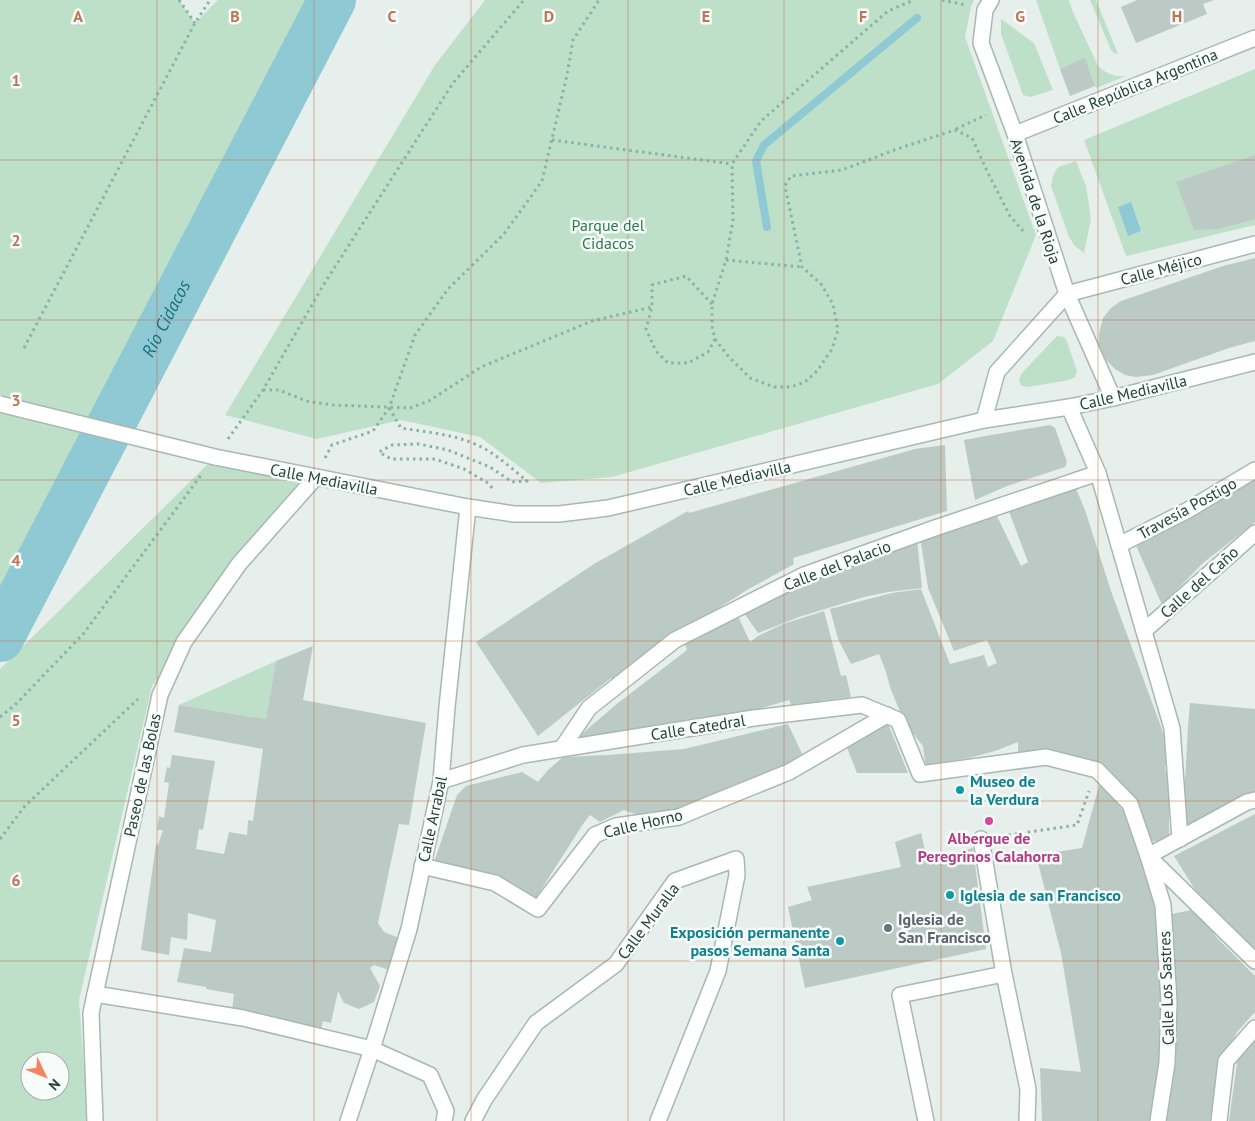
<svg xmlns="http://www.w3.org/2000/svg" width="1255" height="1121" viewBox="0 0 1255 1121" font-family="'PT Sans',sans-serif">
<rect width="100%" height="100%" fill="#e6efeb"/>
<g fill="#bfe0c8" fill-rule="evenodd">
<polygon points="0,0 179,0 195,23 218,0 332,0 0,638"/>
<polygon points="485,0 974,0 971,7 965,37 1036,235 993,341 938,384 612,477 541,483 480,437 401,420 317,439 225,415 435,65"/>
<path d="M1036,0H1069L1072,10L1098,66C1107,74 1114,77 1126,76L1096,88L1085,59L1060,69Z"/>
<polygon points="1090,0 1096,0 1118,54 1114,53 1111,50"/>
<polygon points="1001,19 1034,43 1053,90 1031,97 1023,95 1001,34"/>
<polygon points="1255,69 1255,225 1126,256 1084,140"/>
<polygon points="1076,161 1086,186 1091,219 1084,253 1075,246 1069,237 1051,186 1053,176 1058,167"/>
<path d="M1057,336L1064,337L1066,339L1077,371L1075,377L1069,380L1028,387L1022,386C1018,381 1019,378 1022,373Z"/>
<path d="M215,457L316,477L152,686L79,1000L88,1121H0V669ZM30,1061H60V1091H30Z"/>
<polygon points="276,661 266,719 179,705"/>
</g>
<polygon fill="#8ec9d4" points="1131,202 1141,231 1128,236 1118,207"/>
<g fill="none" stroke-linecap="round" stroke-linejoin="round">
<polyline stroke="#8ec9d4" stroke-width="8" points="767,227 756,161 764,145 917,18"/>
<path stroke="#8ec9d4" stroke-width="48" id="s1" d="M0,638L332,0"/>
</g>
<g fill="#bbcac4">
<polygon points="1137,0 1214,0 1203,4 1207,14 1136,43 1121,7"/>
<polygon points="1085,58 1095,86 1070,96 1060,69"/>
<polygon points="1255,155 1255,219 1218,229 1194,230 1176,182"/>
<polygon points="1255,258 1255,341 1229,348 1153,375 1136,377 1125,375 1115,369 1107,361 1099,346 1099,334 1103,318 1111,308 1121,301 1223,266"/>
<polygon points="1050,425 1055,428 1067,462 1065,467 1007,486 975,500 964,440 991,435"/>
<polygon points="945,445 947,511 793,558 794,564 747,590 717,609 718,612 643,657 612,680 611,678 538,736 476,642 594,564 688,511 689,513 915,449"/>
<polygon points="1255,475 1255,522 1203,563 1162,605 1135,543"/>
<polygon points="1074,484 1085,510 1111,591 1163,732 1169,765 1165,766 1169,793 1169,840 1148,842 1139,804 1108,770 1088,761 1034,752 1018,752 1018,742 995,751 969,758 927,765 925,762 923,746 905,723 891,690 885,669 879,654 851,664 838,639 830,609 892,593 921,589 950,664 984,655 988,667 997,663 987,640 954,651 928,588 920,537 996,514 1021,566 1028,562 1008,509"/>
<polygon points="917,539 922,588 888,592 864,597 799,617 758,633 742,610 767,596"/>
<polygon points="824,611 841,676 846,675 851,697 820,701 794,710 789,700 732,717 577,738 618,703 687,650 685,644 737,614 750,642 758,636 783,624"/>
<polygon points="313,646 303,700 426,723 409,825 399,824 378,923 384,932 402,939 392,971 374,965 370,968 380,986 374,1002 359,1009 344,1003 338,991 331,1023 323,1021 321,1030 232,1011 234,994 206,989 206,987 177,982 184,948 211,952 216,920 188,913 187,940 171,937 169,955 141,950 156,844 158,845 163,830 157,830 159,816 164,818 169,783 164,782 167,767 170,768 172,755 215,761 203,830 199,829 196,849 224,854 229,832 247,835 248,820 253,821 263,749 174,732 179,705 266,719 276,661"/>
<polygon points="1190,703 1255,709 1255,797 1188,830 1184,798 1188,727"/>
<polygon points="887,721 908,773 857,773 846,745"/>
<polygon points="788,724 804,758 734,789 651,820 624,810 600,822 590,815 583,824 534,901 434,862 457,795 466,786 522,772 538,782 547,771 563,757 608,755 684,749"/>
<polygon points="1100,782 1126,814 1152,891 1163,968 1162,1041 1156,1105 1152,1121 1042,1121 1040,1068 1081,1072 1061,953 1036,855 1082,848"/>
<polygon points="1255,814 1255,953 1212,909 1194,888 1174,856"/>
<polygon points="921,833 927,859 973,848 986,949 805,988 788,907 812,900 807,887 901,867 895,842"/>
<polygon points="1196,909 1217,938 1255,976 1255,1012 1237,1032 1222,1063 1214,1121 1162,1121 1167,915"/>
<polygon points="1255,1034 1255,1121 1229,1121 1238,1056"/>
</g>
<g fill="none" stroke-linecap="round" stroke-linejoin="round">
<defs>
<g id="minor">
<polyline points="991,0 985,10 981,43 1015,134 1067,294 1113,398"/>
<polyline points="1015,134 1255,38"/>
<polyline points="1067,294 1255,244"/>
<polyline points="1069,407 1098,473 1172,728 1180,839"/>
<polyline points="984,420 997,372 1067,294"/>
<polyline points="215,457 468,507 514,514 559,514 608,508 984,420 1069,407 1113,398 1255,362"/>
<polyline points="1119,545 1188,510 1255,470"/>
<polyline points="1144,631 1255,533"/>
<polyline points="562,748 589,708 675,640 804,575 935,528 1098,473"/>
<polyline points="441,781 523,755 754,718 862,705 898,720 920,774 1046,757 1097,770 1130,804 1148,856 1163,905 1169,1002 1167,1063 1158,1121"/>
<polyline points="981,839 1004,974"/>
<polyline points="1148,856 1247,802 1255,800"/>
<polyline points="1149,857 1255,961"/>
<polyline points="422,866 495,883 538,909 595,835 616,826 679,817 710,804 789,772 887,715"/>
<polyline points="95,994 243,1018 372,1049 430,1075 446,1111 444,1121"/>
<polyline points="95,1121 91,1013 160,695 184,642 239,564 316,477"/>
<polyline points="348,1121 372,1049 409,929 441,781 447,707 468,507"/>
<polyline points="473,1121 484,1100 536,1023 616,964 675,881 736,859 737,875 718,971 658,1121"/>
<polyline points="926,1121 900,995 1004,974 1028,1089 1027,1121"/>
<polyline points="1219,1121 1226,1061 1255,1028"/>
</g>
</defs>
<use href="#minor" stroke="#a8b8b2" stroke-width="18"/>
<g stroke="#86b3a5" stroke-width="3" stroke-dasharray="2.5 4" stroke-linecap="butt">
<polyline points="179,0 195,23"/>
<polyline points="942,0 965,5"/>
<polyline points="956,129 986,115"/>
<polyline points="552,140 732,164"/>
<polyline points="726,260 802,267"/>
<polyline points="712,304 686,276 652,285 652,307 646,329 656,351 668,363 688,363 708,352 715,339 712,326 712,304 726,260 733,220 732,164 761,121 888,11 914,0"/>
<polyline points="715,339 729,357 750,378 774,387 791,387 805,382 817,371 832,349 838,330 833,304 821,284 802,267 785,186 791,176 842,170 897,149 955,130 972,138 988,173 1010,216 1023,231"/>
<polyline points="24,348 195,23 210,0"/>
<polyline points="263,390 279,390 306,401 333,405 410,408 429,401 481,367 592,321 652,307"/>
<path d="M389,408L401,428C432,433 466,435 493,454C505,462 516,472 527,481L512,482L490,467L448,450L419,444L392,445L379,452L391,459H435L464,469L488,483L494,490"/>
<polyline points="228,439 263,390 324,284 453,83 524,0"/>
<polyline points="325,458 332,445 373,431 389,408 415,335 448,289 504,234 542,181 567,75 573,40 599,0"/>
<polyline points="0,717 16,704 84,633 202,474"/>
<polyline points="1002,836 1077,825 1089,791"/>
<polyline points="0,839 25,806 138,699"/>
</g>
<use href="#minor" stroke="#fff" stroke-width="15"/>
<defs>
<polyline id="minor-bridge" points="0,404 215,457"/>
</defs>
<use href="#minor-bridge" stroke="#a8b8b2" stroke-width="18" stroke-linecap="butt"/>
<use href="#minor-bridge" stroke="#fff" stroke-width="15"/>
</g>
<path fill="none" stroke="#c07456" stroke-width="1" stroke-opacity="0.55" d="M157,0V1121M314,0V1121M471,0V1121M628,0V1121M784,0V1121M941,0V1121M1098,0V1121M0,160H1255M0,320H1255M0,480H1255M0,641H1255M0,801H1255M0,961H1255"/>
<g fill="#0f9aa8" stroke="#f7fbf9" stroke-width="2">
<circle cx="960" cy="790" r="5"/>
<circle cx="950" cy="895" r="5"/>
<circle cx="840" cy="941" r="5"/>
</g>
<circle fill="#d1479c" stroke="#f7fbf9" stroke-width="2" cx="989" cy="821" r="5"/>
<circle fill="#6b7280" stroke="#f7fbf9" stroke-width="2" cx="888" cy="928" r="5"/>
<g text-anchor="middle" stroke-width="5" stroke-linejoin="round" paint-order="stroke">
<g font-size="16" fill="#24423a" stroke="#f7fbf9">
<text transform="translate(1135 86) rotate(-22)" y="6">Calle República Argentina</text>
<text transform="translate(1036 201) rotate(72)" y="6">Avenida de la Rioja</text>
<text transform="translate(1161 269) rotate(-15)" y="6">Calle Méjico</text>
<text transform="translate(1133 392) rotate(-13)" y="6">Calle Mediavilla</text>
<text transform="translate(737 478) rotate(-13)" y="6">Calle Mediavilla</text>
<text transform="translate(324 479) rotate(11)" y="6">Calle Mediavilla</text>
<text transform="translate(1187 508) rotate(-29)" y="6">Travesía Postigo</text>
<text transform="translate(837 565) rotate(-21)" y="6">Calle del Palacio</text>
<text transform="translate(1199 582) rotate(-42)" y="6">Calle del Caño</text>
<text transform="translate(698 727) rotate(-9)" y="6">Calle Catedral</text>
<text transform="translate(142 775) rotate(-78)" y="6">Paseo de las Bolas</text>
<text transform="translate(432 819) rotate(-78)" y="6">Calle Arrabal</text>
<text transform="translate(643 823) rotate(-13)" y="6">Calle Horno</text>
<text transform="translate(648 921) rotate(-53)" y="6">Calle Muralla</text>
<text transform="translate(1166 988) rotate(-92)" y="6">Calle Los Sastres</text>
</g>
<g font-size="16" fill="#2d7a4b" stroke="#f7fbf9">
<text x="608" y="231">Parque del<tspan x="608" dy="18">Cidacos</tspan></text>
</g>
<g font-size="16" font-weight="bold" fill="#0d838f" stroke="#f7fbf9" text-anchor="start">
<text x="970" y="787">Museo de<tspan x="970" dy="18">la Verdura</tspan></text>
<text x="960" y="901">Iglesia de san Francisco</text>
<text x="830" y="938" text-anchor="end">Exposición permanente<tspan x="830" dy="18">pasos Semana Santa</tspan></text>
</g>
<g font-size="16" font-weight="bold" fill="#b23c85" stroke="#f7fbf9">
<text x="989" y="844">Albergue de<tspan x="989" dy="18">Peregrinos Calahorra</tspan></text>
</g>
<g font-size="16" font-weight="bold" fill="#5b616d" stroke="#f7fbf9" text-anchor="start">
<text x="898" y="925">Iglesia de<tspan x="898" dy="18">San Francisco</tspan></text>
</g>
<g font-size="18" font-style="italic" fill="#1c6f80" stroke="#f7fbf9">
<text dy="6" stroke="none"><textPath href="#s1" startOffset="360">Río Cidacos</textPath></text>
</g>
</g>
<g font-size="16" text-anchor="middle" font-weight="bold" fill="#c07456" stroke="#f7fbf9" stroke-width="5" stroke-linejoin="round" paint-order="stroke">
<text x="78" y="22">A</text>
<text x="235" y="22">B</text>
<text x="392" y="22">C</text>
<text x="549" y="22">D</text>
<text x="706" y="22">E</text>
<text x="863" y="22">F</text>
<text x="1020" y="22">G</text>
<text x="1177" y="22">H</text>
<text x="16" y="86">1</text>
<text x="16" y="246">2</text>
<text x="16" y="406">3</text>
<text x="16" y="566">4</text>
<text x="16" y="726">5</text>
<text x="16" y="886">6</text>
</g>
<g transform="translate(45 1076) rotate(133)"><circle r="24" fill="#f7fbf9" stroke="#a3b1ad"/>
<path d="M0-4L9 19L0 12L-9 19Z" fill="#f4845f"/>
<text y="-8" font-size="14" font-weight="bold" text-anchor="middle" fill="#24423a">N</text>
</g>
</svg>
